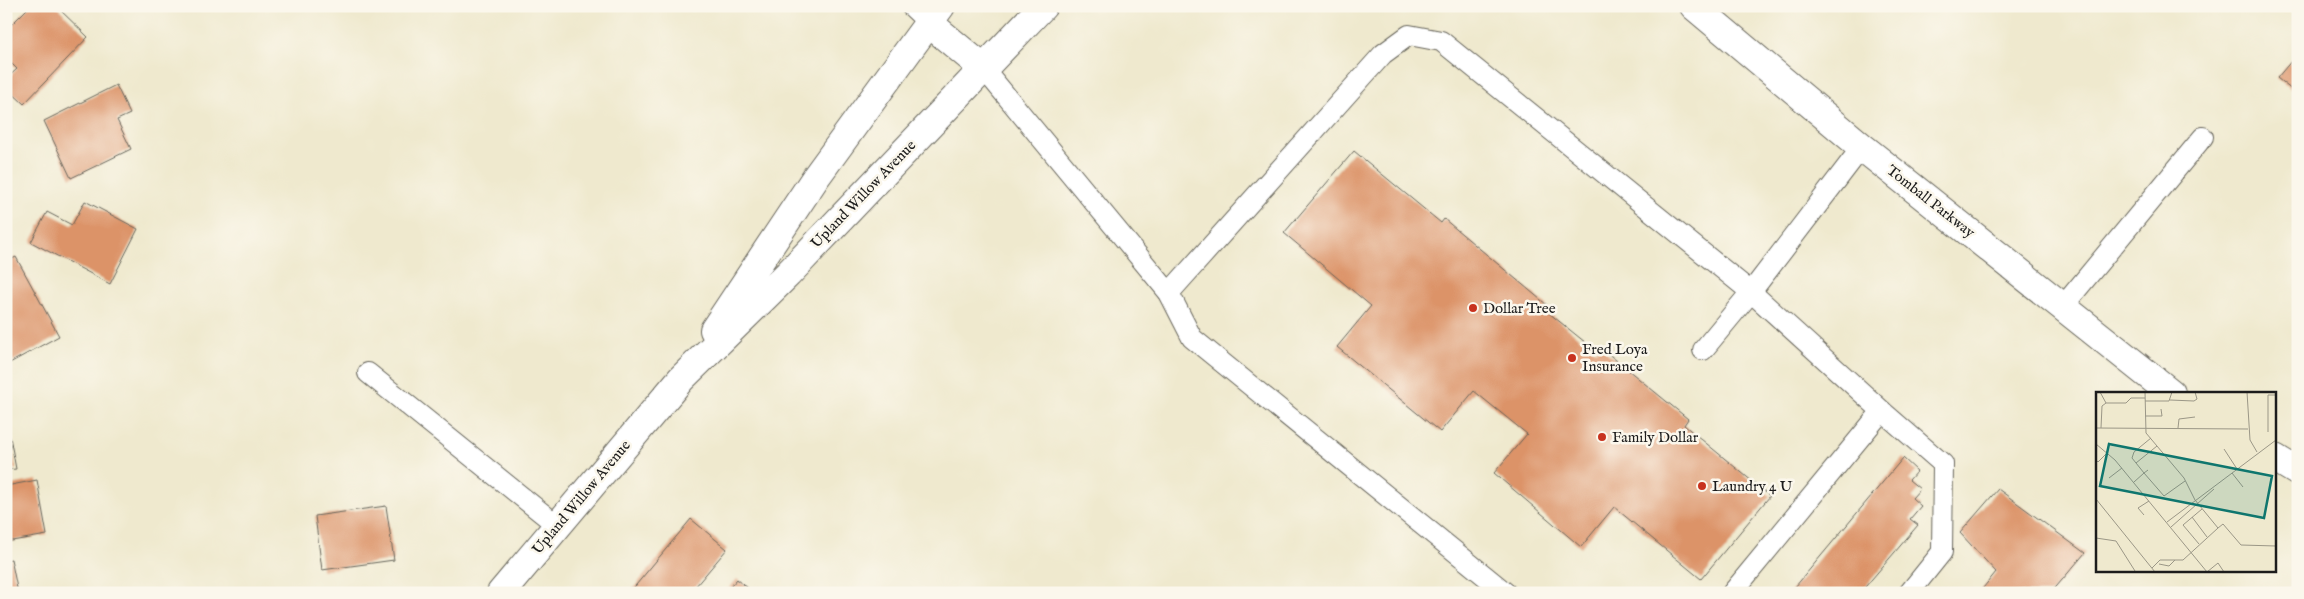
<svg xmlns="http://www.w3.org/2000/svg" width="2304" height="599" viewBox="0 0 2304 599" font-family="'IM FELL English',serif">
<rect width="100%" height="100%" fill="#fbf7ec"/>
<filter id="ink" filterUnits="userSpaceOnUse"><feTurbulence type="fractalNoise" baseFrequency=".02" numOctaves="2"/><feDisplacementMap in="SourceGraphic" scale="10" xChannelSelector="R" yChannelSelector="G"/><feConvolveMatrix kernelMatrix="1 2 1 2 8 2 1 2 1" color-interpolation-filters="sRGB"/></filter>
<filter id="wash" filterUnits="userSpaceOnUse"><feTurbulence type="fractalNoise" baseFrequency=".0096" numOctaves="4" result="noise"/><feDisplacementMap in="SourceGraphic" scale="20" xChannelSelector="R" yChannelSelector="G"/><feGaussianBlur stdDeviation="1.12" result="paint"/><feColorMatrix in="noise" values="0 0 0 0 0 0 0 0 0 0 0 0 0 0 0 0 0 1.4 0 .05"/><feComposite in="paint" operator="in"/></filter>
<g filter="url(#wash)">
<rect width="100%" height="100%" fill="#efe9ce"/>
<g id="blocks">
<g fill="#dc9367">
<polygon points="30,6 56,6 88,37 24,104 6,87 6,79 17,69 6,58 6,30"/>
<polygon points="2298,53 2298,95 2277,78"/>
<polygon points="116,85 130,114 117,120 131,149 71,178 44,121"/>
<polygon points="1354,151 1441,223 1444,219 1547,305 1544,309 1596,351 1600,347 1688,419 1684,425 1770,496 1701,579 1614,507 1581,547 1494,473 1527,434 1474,391 1440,432 1337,347 1371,306 1284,233"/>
<polygon points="85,201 138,229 110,284 31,242 47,212 72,225"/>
<polygon points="16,257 59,336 6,365 6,262"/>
<polygon points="10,437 16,469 6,470 6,438"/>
<polygon points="1903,458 1917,471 1909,480 1920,489 1912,498 1921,506 1910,519 1918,525 1860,593 1790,593"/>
<polygon points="37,480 47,535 6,542 6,486"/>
<polygon points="1998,489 2085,553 2051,593 1979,593 1996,572 1960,533"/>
<polygon points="386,506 394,560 322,570 315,516"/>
<polygon points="691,519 727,549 690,593 632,593 631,591"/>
<polygon points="11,559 18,593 6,593 6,560"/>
<polygon points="737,579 754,593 725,593"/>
</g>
</g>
</g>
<g filter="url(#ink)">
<use href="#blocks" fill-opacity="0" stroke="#66645a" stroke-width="1"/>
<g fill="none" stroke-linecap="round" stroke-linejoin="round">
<defs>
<g id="service">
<polyline points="911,6 929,23"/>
<polyline points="984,69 1169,293 1192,338 1506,593"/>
<polyline points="1169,293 1383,54 1409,35 1441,41 1751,292 1703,350"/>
<polyline points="2064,305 2203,137"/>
<polyline points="368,373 558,526"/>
<polyline points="1882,411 1943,464 1942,552 1909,593"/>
<polyline points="1732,593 1882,411 1751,292 1862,147"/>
</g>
<g id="tertiary">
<polyline points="929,23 984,69"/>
<polyline points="714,330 816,177 941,6"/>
<polyline points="501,593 681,379 788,274 1043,6"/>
</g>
<g id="primary">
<polyline points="1694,6 1862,147 2171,393"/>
<polyline points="2275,458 2298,472"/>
</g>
</defs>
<use href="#service" stroke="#66645a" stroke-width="22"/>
<use href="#tertiary" stroke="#66645a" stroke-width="30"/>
<use href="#primary" stroke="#66645a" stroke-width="30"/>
<use href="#service" stroke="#fff" stroke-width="20"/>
<use href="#tertiary" stroke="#fff" stroke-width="28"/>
<use href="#primary" stroke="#fff" stroke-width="28"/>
</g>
</g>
<g fill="#c8321e" stroke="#fbf7ec" stroke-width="2">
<circle cx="1473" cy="308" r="5"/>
<circle cx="1572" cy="358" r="5"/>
<circle cx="1602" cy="437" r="5"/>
<circle cx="1702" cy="486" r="5"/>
</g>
<g text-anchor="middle" stroke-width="5" stroke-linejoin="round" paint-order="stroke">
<g font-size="15" fill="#1c1c1c" stroke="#fbf7ec">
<text transform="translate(863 194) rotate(-46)" y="5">Upland Willow Avenue</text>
<text transform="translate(1931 201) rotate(38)" y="5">Tomball Parkway</text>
<text transform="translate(581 497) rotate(-50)" y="5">Upland Willow Avenue</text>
</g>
<g font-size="15" fill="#1c1c1c" stroke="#fbf7ec" text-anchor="start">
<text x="1483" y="313">Dollar Tree</text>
<text x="1582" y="354">Fred Loya<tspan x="1582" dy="17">Insurance</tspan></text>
<text x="1612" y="442">Family Dollar</text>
<text x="1712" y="491">Laundry 4 U</text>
</g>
</g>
<g transform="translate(2096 392)">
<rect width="180" height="180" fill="#efe9ce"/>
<path fill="none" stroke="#9b9787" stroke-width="1" d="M4,0L10,11H30L35,6H49M49,0L50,41L88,86L99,108L122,136L87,168H64L56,176M151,0L154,48L161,60M74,8L98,9L101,7L99,0M49,9H73L76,0M49,24H66L65,17M0,36L152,37M5,36L6,14L10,11M82,36L83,27L99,25M172,40V3H180M0,52L19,68L111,180M128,57L141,77M0,68L2,70L11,61M40,71L36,66L38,60L55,46M52,78L48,81L68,104L89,89M136,81L147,95M13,86L26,76M38,90L48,81L40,71L61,54M0,107L59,180M48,123L42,116L53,109M96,125L111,145M71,130L180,48M75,135L118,97M122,136L127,132L145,153L180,154M0,146L20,149L39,179M103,152L87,133L106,117M63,172L73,174L79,168M111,180L122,171L128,180"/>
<path fill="#0f766e" fill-opacity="0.15" stroke="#0f766e" stroke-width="2.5" d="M13,52L176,84L168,126L4,94Z"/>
<rect width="180" height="180" fill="none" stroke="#1c1c1c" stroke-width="2.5"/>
</g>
<rect width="2304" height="599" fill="none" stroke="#fbf7ec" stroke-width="25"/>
</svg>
